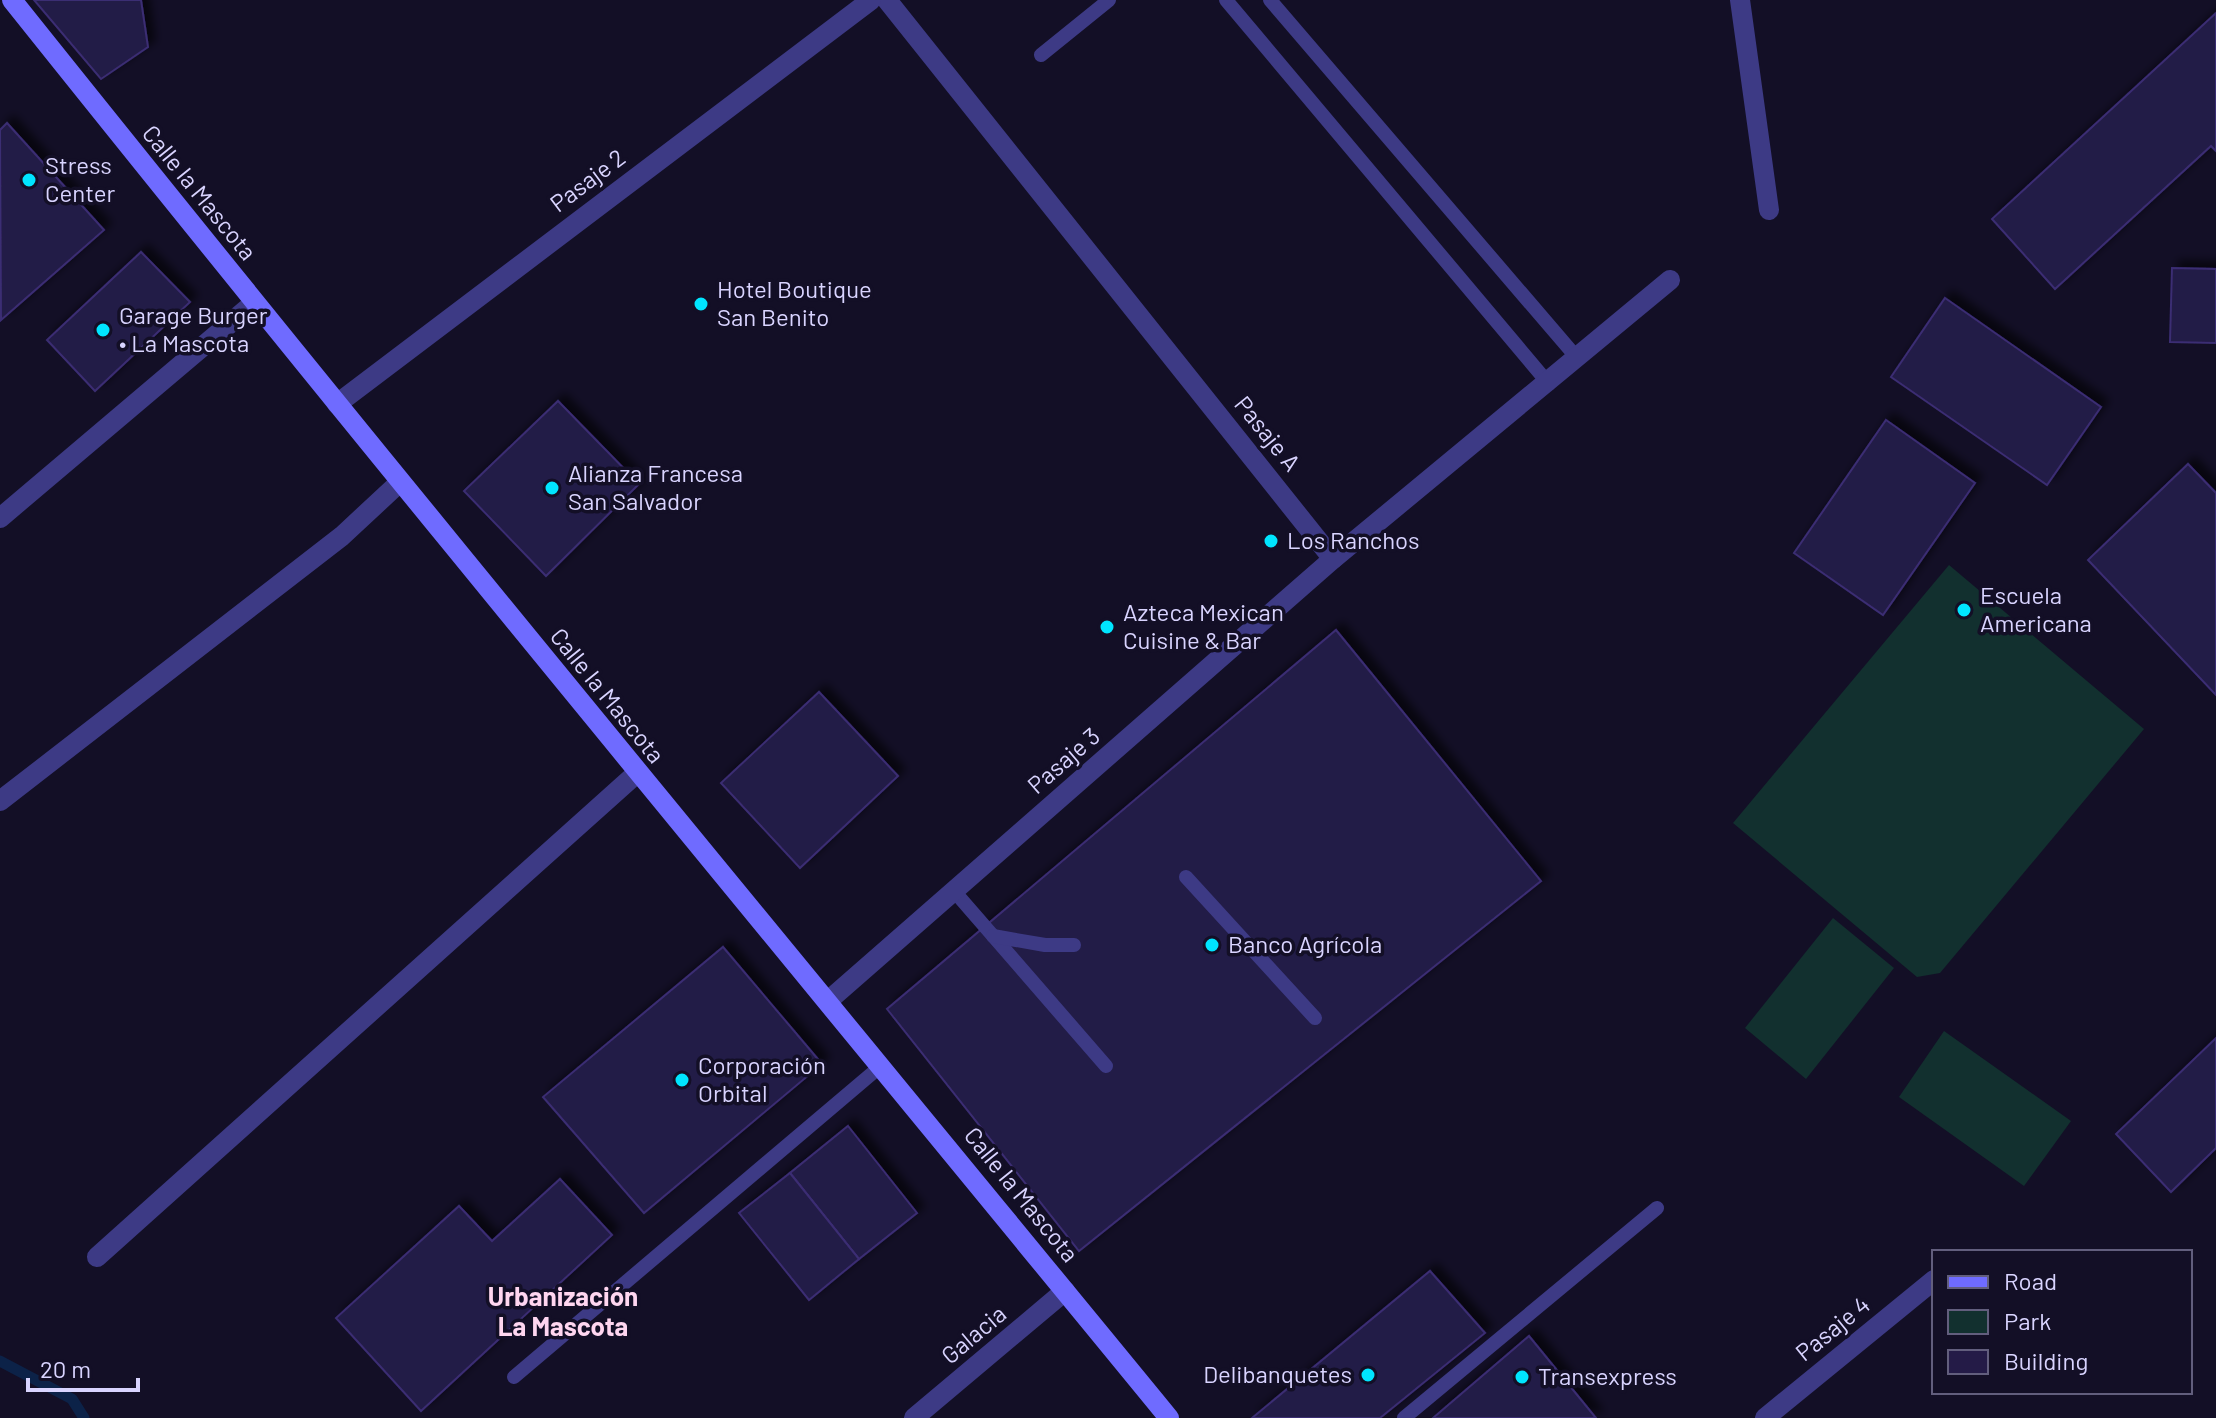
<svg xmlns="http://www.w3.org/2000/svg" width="2216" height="1418" viewBox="0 0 2216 1418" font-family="Barlow,sans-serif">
<defs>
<filter id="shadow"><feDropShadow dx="7" dy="-7" stdDeviation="4" flood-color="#0009"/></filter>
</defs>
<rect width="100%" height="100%" fill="#130f26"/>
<g fill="#12302f">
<polygon points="1949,565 2144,729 1940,973 1917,977 1733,823"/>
<polygon points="1833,918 1894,968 1806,1079 1745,1028"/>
<polygon points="1944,1031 2071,1121 2024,1186 1899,1097"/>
</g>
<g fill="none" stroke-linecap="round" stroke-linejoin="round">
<polyline stroke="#0c2248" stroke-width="11" points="0,1361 72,1399 84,1418"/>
</g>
<g fill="#241b47" stroke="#3b2d73" stroke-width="2" filter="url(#shadow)">
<polygon points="34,0 141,0 148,47 101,79"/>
<polygon points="2216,13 2216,151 2211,146 2055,289 1992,219"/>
<polygon points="7,123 104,230 1,320 0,130"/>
<polygon points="141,252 190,302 95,391 47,340"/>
<polygon points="2172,268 2216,269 2216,343 2170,342"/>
<polygon points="1945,298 2101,407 2047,485 1891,377"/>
<polygon points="558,401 639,484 546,576 464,491"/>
<polygon points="1886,420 1975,483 1883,615 1794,553"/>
<polygon points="2188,464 2216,493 2216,695 2088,560"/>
<polygon points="1336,630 1541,881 1079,1251 887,1009"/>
<polygon points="819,692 898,776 800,868 721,783"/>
<polygon points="723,947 822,1064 644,1213 543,1097"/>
<polygon points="2216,1038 2216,1148 2171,1192 2116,1134"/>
<polygon points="848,1126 917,1213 859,1259 790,1173"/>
<polygon points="790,1173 859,1259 809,1300 739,1213"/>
<polygon points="560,1179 612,1235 421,1411 336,1318 459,1206 492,1241"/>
<polygon points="1430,1271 1485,1333 1380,1418 1252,1418"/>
<polygon points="1529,1336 1596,1418 1433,1418"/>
</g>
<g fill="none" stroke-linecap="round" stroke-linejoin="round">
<g stroke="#3d3a85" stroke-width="14">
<polyline points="1226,0 1549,384"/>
<polyline points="1270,0 1578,359"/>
<polyline points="1041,55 1109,0"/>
<polyline points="1186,877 1315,1018"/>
<polyline points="954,891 1106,1066"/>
<polyline points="993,936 1045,945 1074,945"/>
<polyline points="514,1377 882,1065"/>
<polyline points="1404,1418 1657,1208"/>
</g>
<g stroke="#3d3a85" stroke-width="20">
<polyline points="887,0 1333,559"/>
<polyline points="1740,0 1769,210"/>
<polyline points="337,404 871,0"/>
<polyline points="0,518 254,303"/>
<polyline points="0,801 342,536 400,482"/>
<polyline points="828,1001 1333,559 1670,280"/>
<polyline points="97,1257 637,773"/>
<polyline points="914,1418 1065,1291"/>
<polyline points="1765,1418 1934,1280"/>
</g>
<path stroke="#6f6bff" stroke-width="20" d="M12,0C393,477 782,946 1169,1418"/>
</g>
<g fill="#00e5ff" stroke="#130f26" stroke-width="3">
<circle cx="29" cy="180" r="8"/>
<circle cx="701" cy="304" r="8"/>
<circle cx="103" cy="330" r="8"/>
<circle cx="552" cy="488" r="8"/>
<circle cx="1271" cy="541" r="8"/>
<circle cx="1964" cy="610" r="8"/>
<circle cx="1107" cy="627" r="8"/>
<circle cx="1212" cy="945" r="8"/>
<circle cx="682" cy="1080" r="8"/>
<circle cx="1368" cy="1375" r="8"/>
<circle cx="1522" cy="1377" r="8"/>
</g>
<g text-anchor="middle" stroke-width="7" stroke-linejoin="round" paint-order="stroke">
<g font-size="24" fill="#d9d4ff" stroke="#130f26" text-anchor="start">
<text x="45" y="174">Stress<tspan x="45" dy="28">Center</tspan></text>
<text x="717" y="298">Hotel Boutique<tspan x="717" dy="28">San Benito</tspan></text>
<text x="119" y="324">Garage Burger<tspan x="119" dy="28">• La Mascota</tspan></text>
<text x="568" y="482">Alianza Francesa<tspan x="568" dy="28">San Salvador</tspan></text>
<text x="1287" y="549">Los Ranchos</text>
<text x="1980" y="604">Escuela<tspan x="1980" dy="28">Americana</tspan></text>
<text x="1123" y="621">Azteca Mexican<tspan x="1123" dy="28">Cuisine &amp; Bar</tspan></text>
<text x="1228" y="953">Banco Agrícola</text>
<text x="698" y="1074">Corporación<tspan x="698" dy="28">Orbital</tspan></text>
<text x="1352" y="1383" text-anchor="end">Delibanquetes</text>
<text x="1538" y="1385">Transexpress</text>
</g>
<g font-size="24" fill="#d9d4ff" stroke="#130f26">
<text transform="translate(588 181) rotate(-37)" y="8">Pasaje 2</text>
<text transform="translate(199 193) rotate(51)" y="8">Calle la Mascota</text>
<text transform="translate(1267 434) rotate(51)" y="8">Pasaje A</text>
<text transform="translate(607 696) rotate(51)" y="8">Calle la Mascota</text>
<text transform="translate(1064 761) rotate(-41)" y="8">Pasaje 3</text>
<text transform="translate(1021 1195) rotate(51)" y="8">Calle la Mascota</text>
<text transform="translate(1833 1329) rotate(-39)" y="8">Pasaje 4</text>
<text transform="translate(974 1335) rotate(-40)" y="8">Galacia</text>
</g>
<g font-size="26" font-weight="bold" fill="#ffd6f0" stroke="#130f26">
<text x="563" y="1306">Urbanización<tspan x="563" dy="30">La Mascota</tspan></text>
</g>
</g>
<rect x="1932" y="1250" width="260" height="144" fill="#130f26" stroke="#625e7d" stroke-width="2"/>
<rect x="1948" y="1276" width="40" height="12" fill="#6f6bff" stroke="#625e7d" stroke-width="2"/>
<text x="2004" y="1290" font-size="24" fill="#d9d4ff">Road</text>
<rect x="1948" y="1310" width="40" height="24" fill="#12302f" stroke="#625e7d" stroke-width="2"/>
<text x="2004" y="1330" font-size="24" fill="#d9d4ff">Park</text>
<rect x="1948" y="1350" width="40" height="24" fill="#241b47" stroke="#625e7d" stroke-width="2"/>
<text x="2004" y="1370" font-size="24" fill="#d9d4ff">Building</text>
<path d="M28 1378v12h110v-12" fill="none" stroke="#d9d4ff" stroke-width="4"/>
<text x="40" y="1378" font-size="24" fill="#d9d4ff" stroke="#130f26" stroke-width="6" paint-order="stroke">20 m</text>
</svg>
